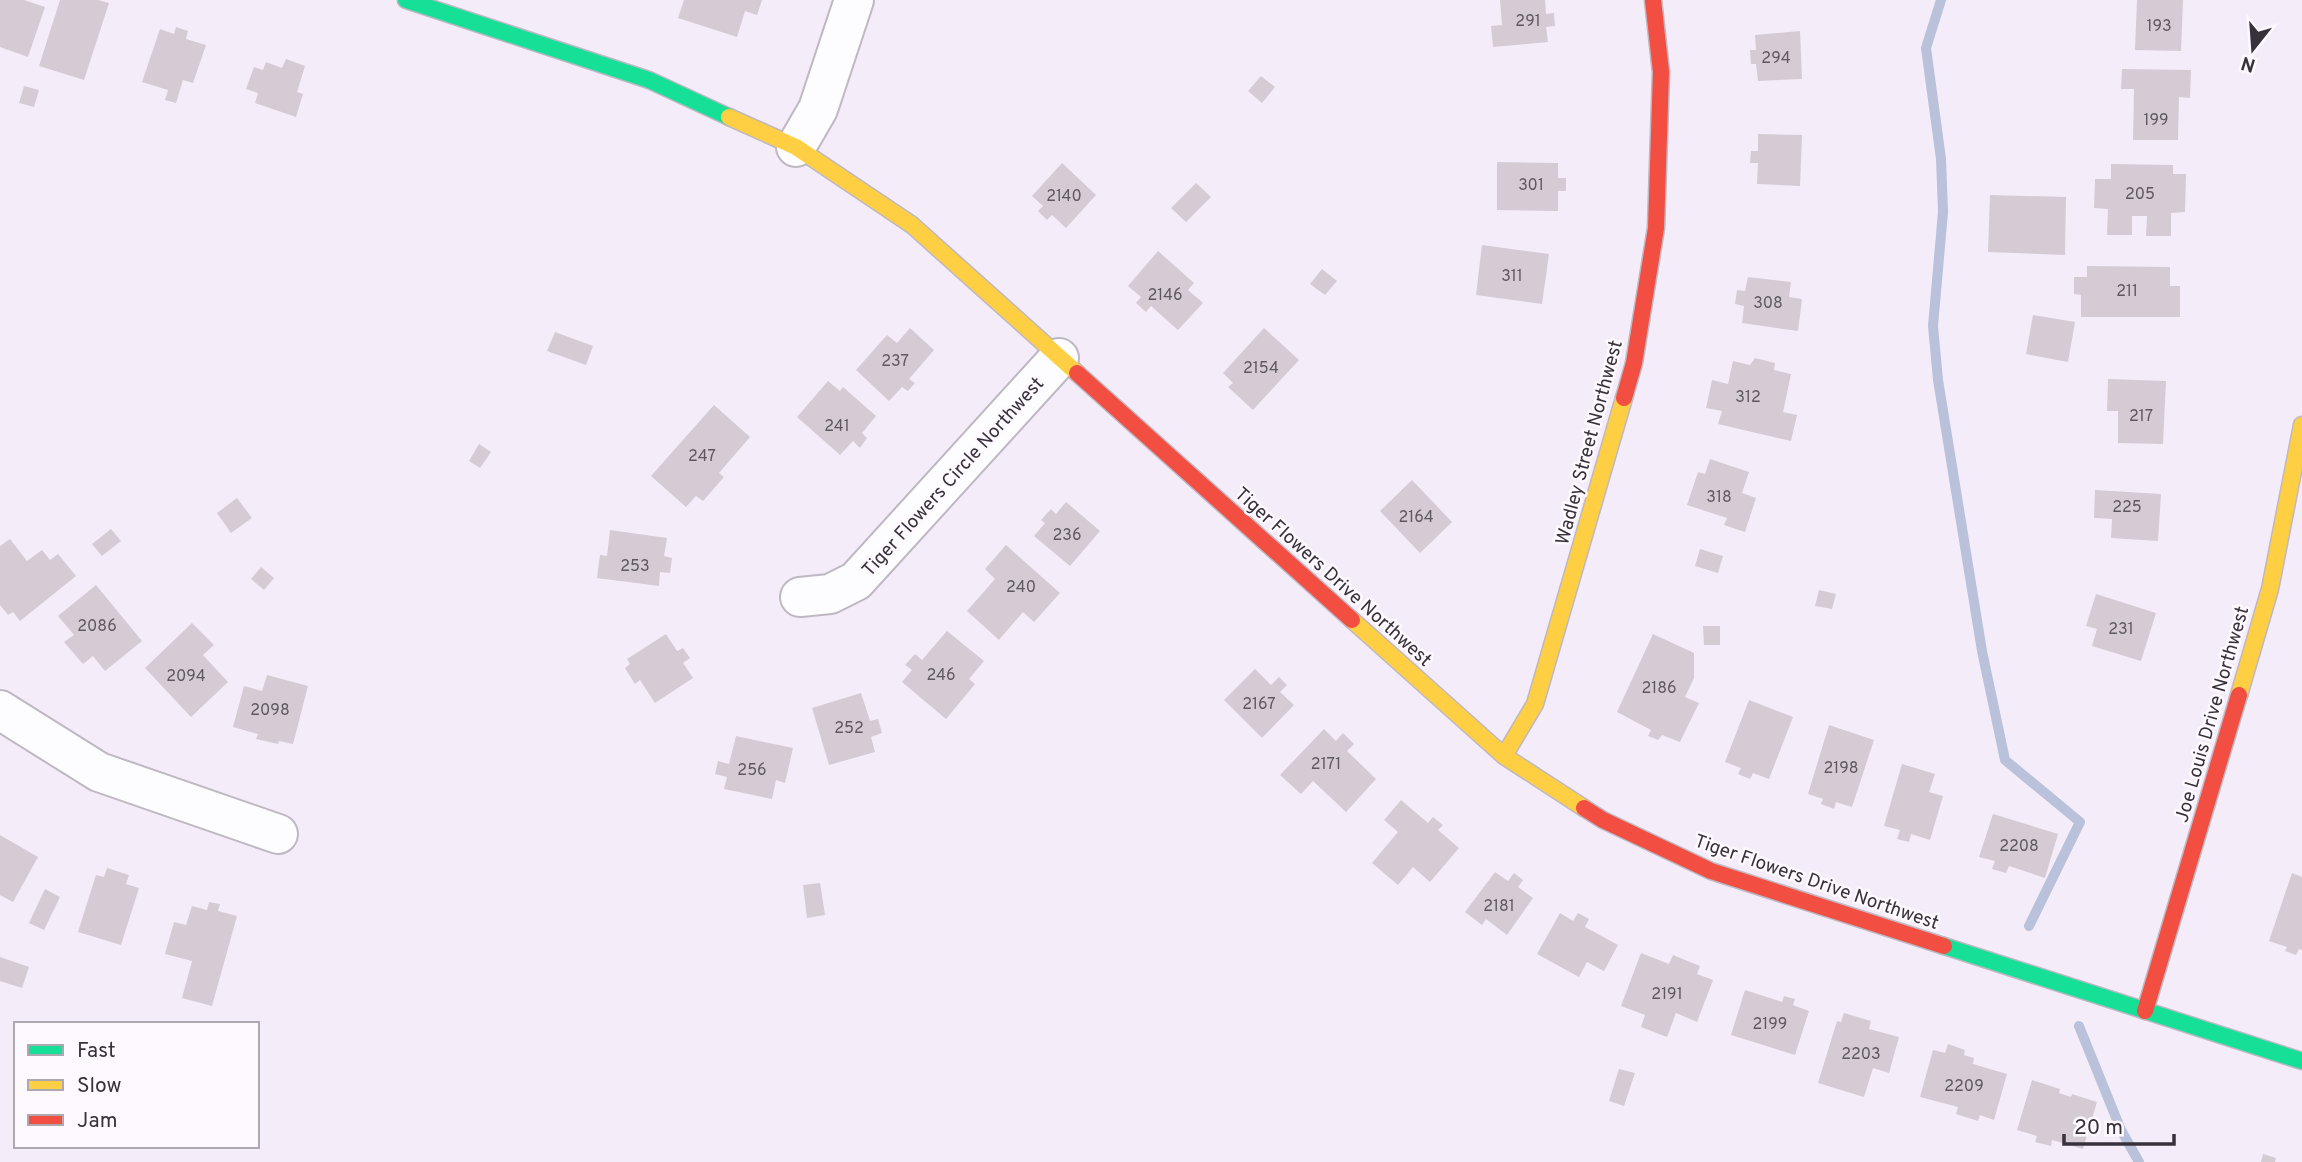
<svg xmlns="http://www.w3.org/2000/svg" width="2302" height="1162" viewBox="0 0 2302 1162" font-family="Overpass,sans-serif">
<rect width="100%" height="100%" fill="#f4edf9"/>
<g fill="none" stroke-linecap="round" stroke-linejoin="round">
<g stroke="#b9c2da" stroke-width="10">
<polyline points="1941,0 1926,48 1941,159 1943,212 1933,326 1938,380 1982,651 2005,760 2080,822 2029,926"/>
<polyline points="2079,1026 2121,1130 2139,1162"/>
</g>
</g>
<g fill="#d4cbd4">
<polygon points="0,0 24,0 45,7 28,57 0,47"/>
<polygon points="60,0 98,0 109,3 84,80 39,66"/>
<polygon points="684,0 762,0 757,15 745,11 737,37 678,18"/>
<polygon points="1500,0 1545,0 1546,14 1554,13 1555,26 1546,27 1548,42 1493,47 1491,26 1502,25"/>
<polygon points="2137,0 2183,0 2181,51 2135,50"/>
<polygon points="176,27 188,31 186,39 206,45 193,83 183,80 176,103 165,100 168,90 142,82 160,29 174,34"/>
<polygon points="1800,31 1802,79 1758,81 1756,64 1751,64 1750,50 1756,50 1755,35"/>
<polygon points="286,59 305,66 297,92 303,94 296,117 255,103 258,93 246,89 254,67 263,70 266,62 282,68"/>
<polygon points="2122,69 2191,70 2190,98 2179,97 2178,140 2133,140 2134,89 2121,89"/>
<polygon points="1261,76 1275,87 1262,103 1248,91"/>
<polygon points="24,86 39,90 34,107 19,103"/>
<polygon points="1758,134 1802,135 1800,186 1757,184 1758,163 1750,163 1751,151 1758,151"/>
<polygon points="1497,162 1558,163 1558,178 1566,178 1566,191 1558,191 1558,211 1497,210"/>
<polygon points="1062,163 1096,195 1066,228 1052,215 1047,220 1038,211 1043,206 1032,196"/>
<polygon points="2111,164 2173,165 2173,174 2186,174 2185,212 2171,213 2171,236 2146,236 2147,216 2132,216 2132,235 2107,235 2108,209 2094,208 2095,179 2111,179"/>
<polygon points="1196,183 1211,197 1186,222 1171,208"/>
<polygon points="1990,195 2066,197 2065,255 1988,252"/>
<polygon points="1482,245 1549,254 1542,304 1476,295"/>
<polygon points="1158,251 1194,283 1188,290 1203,303 1178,330 1151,306 1146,312 1136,303 1141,297 1128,286"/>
<polygon points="2087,266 2170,267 2170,286 2180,286 2180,317 2081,317 2081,295 2074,294 2074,277 2087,277"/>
<polygon points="1322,269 1337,281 1325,295 1310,284"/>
<polygon points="1748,277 1791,282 1789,297 1802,299 1798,331 1742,323 1744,306 1735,304 1737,290 1745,291"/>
<polygon points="2033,315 2075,322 2068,362 2026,354"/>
<polygon points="910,328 934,350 909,379 915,383 908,391 902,387 889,401 856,370 887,335 897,343"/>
<polygon points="1264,328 1299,360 1253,410 1228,387 1233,383 1223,373"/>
<polygon points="555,332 593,346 586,365 547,351"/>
<polygon points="1755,358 1775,363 1774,370 1791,374 1783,412 1797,415 1791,441 1718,424 1722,411 1706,408 1712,380 1728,384 1733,361 1750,365"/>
<polygon points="2108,379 2166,381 2163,444 2118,443 2118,411 2107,411"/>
<polygon points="828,381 840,391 843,387 876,416 862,433 867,438 860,448 853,441 840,455 797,417"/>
<polygon points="714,405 750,437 719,473 724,477 703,501 696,496 686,507 651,476"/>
<polygon points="479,444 491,452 480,468 469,461"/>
<polygon points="1710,459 1749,472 1742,493 1756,498 1745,532 1724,525 1727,518 1687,505 1698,472 1705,474"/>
<polygon points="1412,480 1452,522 1420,553 1380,511"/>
<polygon points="2095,490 2161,494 2158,541 2111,538 2112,519 2094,518"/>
<polygon points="237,498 252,518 231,533 217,513"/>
<polygon points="1066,502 1100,531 1070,566 1034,536 1045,523 1041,520 1051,509 1056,514"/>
<polygon points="111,529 121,541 102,556 92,544"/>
<polygon points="610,530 667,538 664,556 672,558 670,573 660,572 659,586 597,578 600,555 607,556"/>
<polygon points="10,539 27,561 42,550 50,560 58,554 76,576 20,621 13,612 8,615 0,605 0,546"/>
<polygon points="1006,545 1060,593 1034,622 1023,612 999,640 967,611 995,579 985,569"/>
<polygon points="1700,549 1723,556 1718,573 1695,566"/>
<polygon points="261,567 274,578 264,590 251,579"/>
<polygon points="96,585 142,641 105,671 93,656 83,664 64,642 74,635 58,616"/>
<polygon points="1819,590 1836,594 1832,609 1815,606"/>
<polygon points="2096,594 2156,613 2141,661 2092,646 2097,629 2086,626"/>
<polygon points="192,623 214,645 203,655 228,682 191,717 145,668"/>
<polygon points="1703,626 1720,626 1720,645 1704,645"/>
<polygon points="947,631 984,661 969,679 975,684 946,719 902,682 912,670 905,665 915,654 922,660"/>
<polygon points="666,634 677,651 683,648 690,658 683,663 693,678 655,703 640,680 635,684 625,668 630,664 627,659"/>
<polygon points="1653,634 1694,653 1694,678 1685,697 1699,703 1680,742 1662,735 1658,740 1648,736 1651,730 1617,712"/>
<polygon points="1255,669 1271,685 1279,677 1287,685 1280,692 1294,705 1262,738 1224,700"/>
<polygon points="267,675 308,686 293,744 279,741 278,744 256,739 258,734 233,727 244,686 262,691"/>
<polygon points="861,693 870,721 878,719 882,733 871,737 875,752 829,765 812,708"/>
<polygon points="1749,700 1793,717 1769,779 1753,773 1750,779 1738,774 1741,768 1725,762"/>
<polygon points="1829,725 1874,740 1852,807 1836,802 1834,809 1821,804 1823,799 1808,794"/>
<polygon points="1324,729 1336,741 1343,733 1354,744 1347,751 1376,779 1346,812 1313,781 1301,794 1280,775"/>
<polygon points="736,736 793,748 785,783 776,780 772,799 724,789 727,777 715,774 718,761 729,764"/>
<polygon points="1902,764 1935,774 1929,792 1943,796 1930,840 1911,834 1909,842 1897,839 1900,830 1884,826"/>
<polygon points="1401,800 1428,823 1433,817 1443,825 1438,830 1459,848 1430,882 1413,867 1398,885 1372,863 1398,832 1384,820"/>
<polygon points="1993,814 2058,834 2045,878 2009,866 2006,873 1992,869 1995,861 1979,857"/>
<polygon points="0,835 38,857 13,902 0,895"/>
<polygon points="107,868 129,875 126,884 139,888 121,945 78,932 96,875 104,877"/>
<polygon points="1495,872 1508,881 1514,873 1523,880 1518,887 1533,898 1507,935 1486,919 1482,925 1465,912"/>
<polygon points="2292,873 2302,877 2302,950 2299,949 2296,955 2285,951 2287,947 2269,941"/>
<polygon points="820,883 825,915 807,918 803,885"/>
<polygon points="45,889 60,897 44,930 29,923"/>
<polygon points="209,902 220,904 218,911 237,916 212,1006 182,998 192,961 165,954 174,922 186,925 192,906 207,910"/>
<polygon points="1560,913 1573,921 1578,913 1589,919 1585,927 1618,945 1604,971 1587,962 1579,977 1537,954"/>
<polygon points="1641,953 1669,964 1673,955 1700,966 1697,974 1713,980 1697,1022 1676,1013 1667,1037 1641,1027 1645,1015 1621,1006"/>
<polygon points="0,957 29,967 22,988 0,981"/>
<polygon points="1745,990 1782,1002 1784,996 1795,999 1793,1005 1809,1011 1795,1055 1731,1035"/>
<polygon points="1844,1013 1871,1021 1869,1029 1899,1037 1889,1073 1873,1068 1864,1097 1818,1083 1837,1021 1841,1022"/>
<polygon points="1948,1044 1965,1050 1964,1055 1974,1058 1973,1064 2007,1074 1994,1120 1980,1115 1978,1121 1956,1114 1958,1107 1920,1097 1933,1050 1945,1053"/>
<polygon points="1619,1069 1635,1073 1624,1106 1609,1101"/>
<polygon points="2032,1080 2060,1089 2059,1093 2071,1097 2072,1094 2097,1102 2083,1149 2052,1140 2051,1146 2035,1142 2037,1136 2017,1130"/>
<polygon points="2263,1154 2276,1158 2275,1162 2261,1162"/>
</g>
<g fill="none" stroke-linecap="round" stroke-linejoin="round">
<defs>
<g id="street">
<polyline points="796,147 818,109 854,0"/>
<polyline points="800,597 830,594 856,581 1059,358"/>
<polyline points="0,710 99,772 278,834"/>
</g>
<g id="fast">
<polyline points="406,0 649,80 729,117"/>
<polyline points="1944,946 2302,1061"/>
</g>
<g id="slow">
<polyline points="729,117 796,147 912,225 1077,373"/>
<polyline points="1352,620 1504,756 1584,808"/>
<polyline points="2239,695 2270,589 2302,425"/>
<polyline points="1504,756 1535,704 1624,398"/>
</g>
<g id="jam">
<polyline points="1077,373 1352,620"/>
<polyline points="1624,398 1634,363 1656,228 1661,72 1653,0"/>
<polyline points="1584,808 1603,820 1711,871 1944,946"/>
<polyline points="2145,1011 2239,695"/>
</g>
</defs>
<use href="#street" stroke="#beb8c3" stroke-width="42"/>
<use href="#fast" stroke="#beb8c3" stroke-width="19"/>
<use href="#slow" stroke="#beb8c3" stroke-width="19"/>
<use href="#jam" stroke="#beb8c3" stroke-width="19"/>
<use href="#street" stroke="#fdfcfe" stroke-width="38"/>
<use href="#fast" stroke="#16e098" stroke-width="16"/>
<use href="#slow" stroke="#ffcf43" stroke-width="16"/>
<use href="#jam" stroke="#f24e42" stroke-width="16"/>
</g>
<g text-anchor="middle" stroke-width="5" stroke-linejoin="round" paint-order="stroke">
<g font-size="16" fill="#5e5861">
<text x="1528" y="26">291</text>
<text x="2159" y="31">193</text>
<text x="1776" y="63">294</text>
<text x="2156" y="125">199</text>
<text x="1531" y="190">301</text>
<text x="2140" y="199">205</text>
<text x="1064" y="201">2140</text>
<text x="1512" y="281">311</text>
<text x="2127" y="296">211</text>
<text x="1165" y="300">2146</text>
<text x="1768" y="308">308</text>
<text x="895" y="366">237</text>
<text x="1261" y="373">2154</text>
<text x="1748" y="402">312</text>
<text x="2141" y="421">217</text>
<text x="837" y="431">241</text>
<text x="702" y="461">247</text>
<text x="1719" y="502">318</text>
<text x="2127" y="512">225</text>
<text x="1416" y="522">2164</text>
<text x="1067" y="540">236</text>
<text x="635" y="571">253</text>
<text x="1021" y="592">240</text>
<text x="97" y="631">2086</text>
<text x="2121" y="634">231</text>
<text x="941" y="680">246</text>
<text x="186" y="681">2094</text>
<text x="1659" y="693">2186</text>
<text x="1259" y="709">2167</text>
<text x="270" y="715">2098</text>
<text x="849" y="733">252</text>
<text x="1326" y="769">2171</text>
<text x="1841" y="773">2198</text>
<text x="752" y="775">256</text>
<text x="2019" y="851">2208</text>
<text x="1499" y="911">2181</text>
<text x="1667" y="999">2191</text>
<text x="1770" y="1029">2199</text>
<text x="1861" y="1059">2203</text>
<text x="1964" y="1091">2209</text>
</g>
<g font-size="19" fill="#37313b" stroke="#fdf9ff">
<text transform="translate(1588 442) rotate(-75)" y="7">Wadley Street Northwest</text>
<text transform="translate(952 476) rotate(-48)" y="7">Tiger Flowers Circle Northwest</text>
<text transform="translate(1334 576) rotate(42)" y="7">Tiger Flowers Drive Northwest</text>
<text transform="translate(2211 714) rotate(-74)" y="7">Joe Louis Drive Northwest</text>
<text transform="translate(1817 881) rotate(19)" y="7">Tiger Flowers Drive Northwest</text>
</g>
</g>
<rect x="14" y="1022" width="245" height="126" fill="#fdf9ff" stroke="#aea9b1" stroke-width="2"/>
<rect x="28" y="1045" width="35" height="10" fill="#16e098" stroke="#aea9b1" stroke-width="2"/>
<text x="77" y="1057" font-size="21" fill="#37313b">Fast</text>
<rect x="28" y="1080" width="35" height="10" fill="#ffcf43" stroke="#aea9b1" stroke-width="2"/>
<text x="77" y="1092" font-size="21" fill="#37313b">Slow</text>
<rect x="28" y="1115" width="35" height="10" fill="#f24e42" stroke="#aea9b1" stroke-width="2"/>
<text x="77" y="1127" font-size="21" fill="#37313b">Jam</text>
<g transform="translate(2253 49) rotate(197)" stroke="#fdf9ff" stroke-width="5" paint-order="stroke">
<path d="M0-5L12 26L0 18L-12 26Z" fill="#37313b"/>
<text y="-10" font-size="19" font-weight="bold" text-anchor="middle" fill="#37313b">N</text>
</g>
<path d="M2064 1134v10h110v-10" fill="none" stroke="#37313b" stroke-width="3.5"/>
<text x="2074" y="1134" font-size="21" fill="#37313b" stroke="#fdf9ff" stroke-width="5" paint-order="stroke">20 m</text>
</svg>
